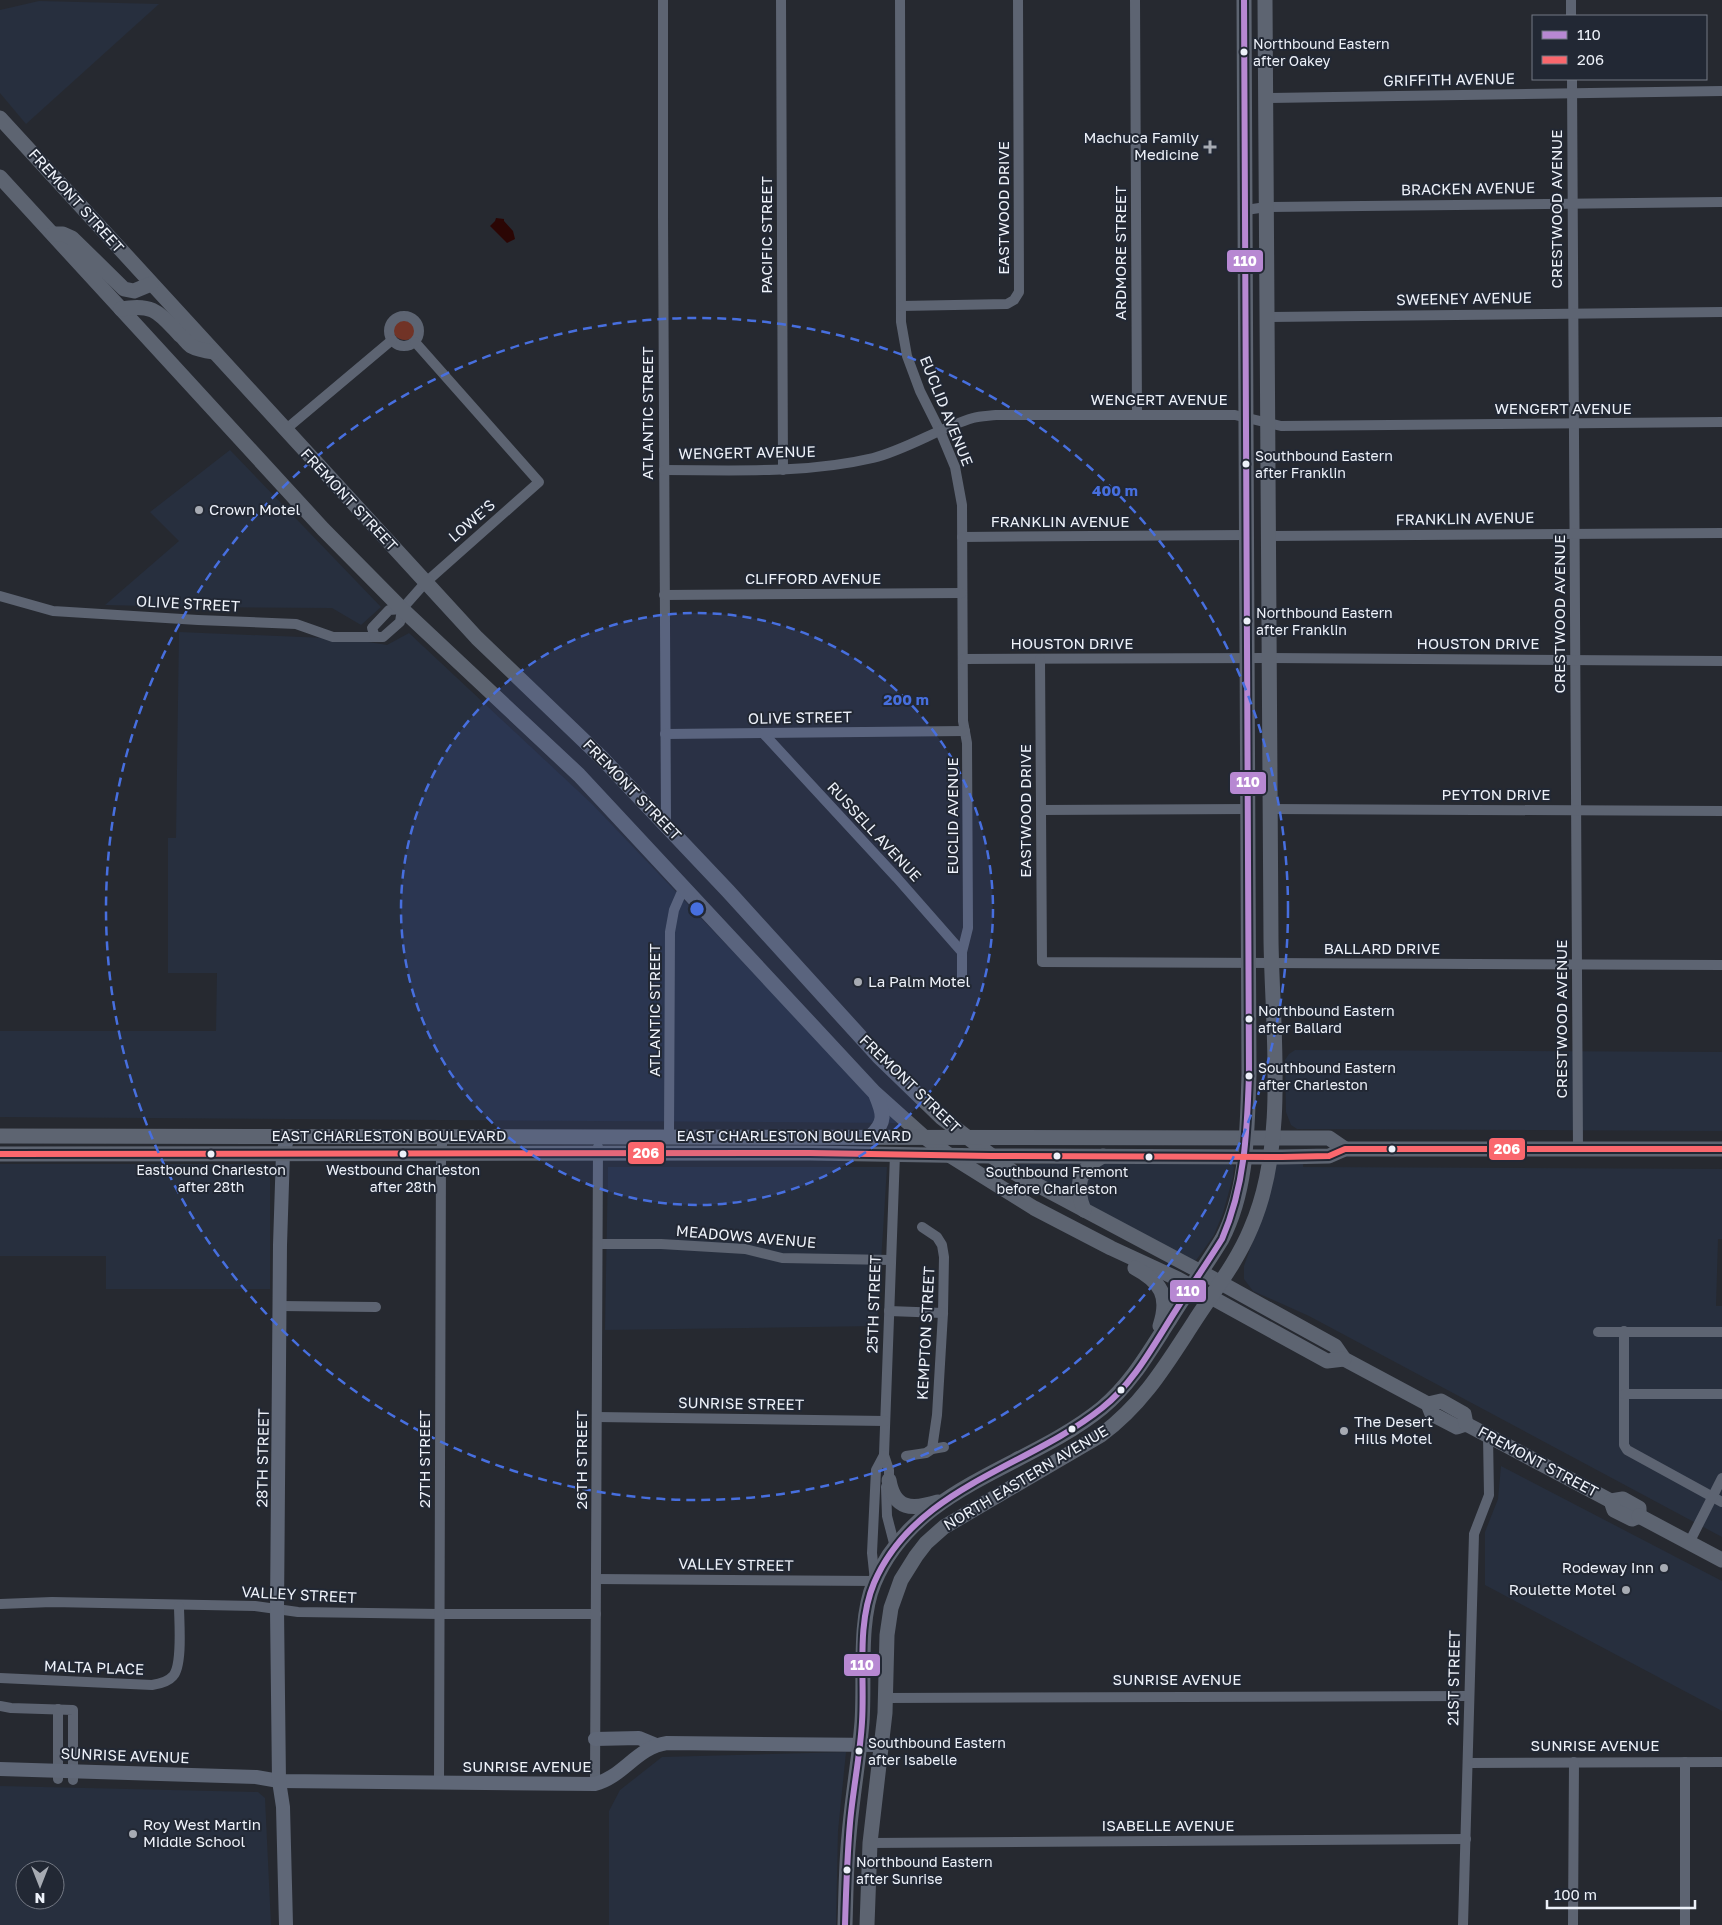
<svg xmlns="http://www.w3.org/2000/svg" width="1722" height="1925" viewBox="0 0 1722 1925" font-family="'Golos Text',sans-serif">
<rect width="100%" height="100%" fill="#262930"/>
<g fill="#272f3e" fill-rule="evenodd">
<polygon points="39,1 159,4 26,124 0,93 0,10"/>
<polygon points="230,450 381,607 361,625 332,608 193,607 105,605 179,541 150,512"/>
<polygon points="179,632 350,639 387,645 409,633 592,804 897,1123 0,1117 0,1031 216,1031 217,973 168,973 168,838 176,838"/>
<polygon points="1295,1050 1722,1052 1722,1131 1297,1129 1291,1125 1286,1112 1285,1060 1289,1054"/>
<polygon points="1224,1163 1231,1164 1234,1167 1233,1177 1223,1213 1214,1235 1197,1259 1193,1262 1031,1174 1019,1165 1020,1164"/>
<polygon points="1303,1163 1303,1167 1722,1169 1722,1239 1718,1239 1716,1306 1722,1306 1722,1537 1309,1316 1253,1291 1244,1279 1244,1266 1259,1223 1272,1164"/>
<polygon points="0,1164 270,1164 270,1289 106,1289 106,1256 0,1256"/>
<polygon points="608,1167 887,1167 877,1326 605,1330"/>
<polygon points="1501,1466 1722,1581 1722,1711 1485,1585 1485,1532 1498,1499"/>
<polygon points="846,1752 838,1831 836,1925 609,1925 609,1811 620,1790 662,1757"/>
<path d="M0,1786L258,1792L265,1798L271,1925H0ZM25,1870H55V1900H25Z"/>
</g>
<circle fill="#713326" cx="405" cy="327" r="13"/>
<polygon fill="#2b0604" points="496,218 504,219 504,221 513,231 515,239 507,243 490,226 495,221"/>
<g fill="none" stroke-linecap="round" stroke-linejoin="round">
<g stroke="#5d6472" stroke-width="10">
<polyline points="663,0 663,217 666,825"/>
<polyline points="781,0 783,470"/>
<polyline points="900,0 901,322 907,356 920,391 940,431 955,467 962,505 963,721 967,743 968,928 962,952 962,982"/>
<polyline points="1135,0 1137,415"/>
<polyline points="1571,0 1571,16"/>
<polyline points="1572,79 1578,1149"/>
<polyline points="1266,98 1722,91"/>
<polyline points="1246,210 1266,207 1722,202"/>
<polyline points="901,306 1007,304 1014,300 1019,292 1018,0"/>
<circle cx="404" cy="331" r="15"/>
<polyline points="1267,317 1722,312"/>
<polyline points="285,430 392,340"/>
<path d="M664,470C733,470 805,474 873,458C908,449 939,428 973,418C980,416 988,416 996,415H1235L1281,426L1722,422"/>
<polyline points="1268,536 1722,533"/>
<polyline points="962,537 1247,535"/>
<polyline points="664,595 962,593"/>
<polyline points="0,596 53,611 198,620 296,624 333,637 383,637 400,622 402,609 425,583 539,482 415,342"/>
<polyline points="375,637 372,628 389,610 402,609"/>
<polyline points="963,659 1269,658 1722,661"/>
<polyline points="1040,659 1042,962 1722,965"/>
<polyline points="763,733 897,878 962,952"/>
<polyline points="665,734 965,731"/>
<polyline points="1270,809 1722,811"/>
<polyline points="1041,810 1248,809"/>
<polyline points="669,1136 670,932 674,910 684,887"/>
<polyline points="895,1154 884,1455 889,1470 889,1480 886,1487 887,1516 895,1547"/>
<polyline points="922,1227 937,1237 942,1245 944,1257 943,1313 937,1415 932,1449"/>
<polyline points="598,1244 661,1244 745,1249 782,1258 891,1260"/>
<polyline points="280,1306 376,1307"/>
<polyline points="889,1311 943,1313"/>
<polyline points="1624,1331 1624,1445 1627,1450 1722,1502"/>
<polyline points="1598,1332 1722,1332"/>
<polyline points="1624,1394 1722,1394"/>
<polyline points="597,1417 885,1421"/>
<polyline points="906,1456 926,1453 932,1449 944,1447"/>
<polyline points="1689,1543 1722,1478"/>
<polyline points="596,1579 875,1581 872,1553 876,1470 884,1455"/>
<polyline points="0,1604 52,1602 255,1606 298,1612 440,1614 596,1614"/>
<path d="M0,1678L152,1685C159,1684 168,1682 173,1676C183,1665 179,1621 179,1606"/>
<polyline points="886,1698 1469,1696"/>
<polyline points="0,1706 11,1708 73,1710 73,1780"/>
<polyline points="1468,1763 1722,1762"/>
<polyline points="58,1779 58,1709"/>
<polyline points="439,1783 441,1153 443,1136"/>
<polyline points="595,1784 598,1147"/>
<polyline points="870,1843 1466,1839"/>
<polyline points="1463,1925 1474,1534 1489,1495 1488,1436"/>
<polyline points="1573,1925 1574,1762"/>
<polyline points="1685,1925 1685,1762"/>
</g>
<g stroke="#5f6777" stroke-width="14">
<polyline points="595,1739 639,1738 656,1745"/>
<path d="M0,1769L256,1777L279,1781L595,1784C623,1777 637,1747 667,1743L882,1745"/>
<polyline points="286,1925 283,1807 279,1781 277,1609 280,1245 283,1153 288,1136"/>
</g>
<g stroke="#5d6471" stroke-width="15">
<polyline points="0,118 477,638 602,758 728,891 878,1056 942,1118 1013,1172 1201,1272 1335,1346 1344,1359 1428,1404 1432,1414 1457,1427 1466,1424 1611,1501 1623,1499 1639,1508 1639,1516"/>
<polyline points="0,177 323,529 402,609 579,775 874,1092 923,1136 949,1155 1034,1208 1111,1248 1178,1279 1327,1361 1344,1359"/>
<polyline points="53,234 63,234 72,238 124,289 134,291 151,284"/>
<path d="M121,309C154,303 159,313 180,335C184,338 187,343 191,346C198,350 206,351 214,352"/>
<polyline points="0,1136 1329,1138 1345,1149"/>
<path d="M871,1136C886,1122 884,1114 876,1095"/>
<polyline points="0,1154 810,1153 991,1156 1282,1157 1329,1156 1345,1149 1722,1149"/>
<path d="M1084,1210C1074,1185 1079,1169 1103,1156"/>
<path d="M1135,1268C1161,1282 1170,1296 1160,1326"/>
<polyline points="1428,1404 1441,1401 1464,1414 1466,1424"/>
<path d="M889,1480C894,1510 912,1510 938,1502"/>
<polyline points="1611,1501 1614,1510 1632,1519 1639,1516"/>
<polyline points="1639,1516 1722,1560"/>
<path d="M845,1925C846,1895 846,1865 849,1836C852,1798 859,1760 862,1722C865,1680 858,1621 874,1583C915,1485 1027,1469 1102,1408C1131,1384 1149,1352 1169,1321C1186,1293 1205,1267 1222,1239C1248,1189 1247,1130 1249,1075L1244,0"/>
<path d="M867,1925L870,1843L885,1713L887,1635L891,1608L901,1580L916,1556L926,1543L944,1527L1101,1435C1143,1404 1166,1365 1194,1322C1214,1291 1237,1262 1251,1228C1288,1144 1272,1029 1271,939L1265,0"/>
</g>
<defs>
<path id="bus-1" d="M845,1925C846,1891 847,1857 850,1823C853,1789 860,1756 862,1722C865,1677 856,1626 874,1583C915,1487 1027,1468 1102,1408C1134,1383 1154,1344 1176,1310C1191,1286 1207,1263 1222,1239C1245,1186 1247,1132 1249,1075L1244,0"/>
<polyline id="bus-2" points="0,1154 810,1153 991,1156 1282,1157 1329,1156 1345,1149 1722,1149"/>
</defs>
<use href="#bus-1" stroke="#222834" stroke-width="10"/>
<use href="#bus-2" stroke="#222834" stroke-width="10"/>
<use href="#bus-1" stroke="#b788d2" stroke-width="6"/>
<use href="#bus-2" stroke="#fa676d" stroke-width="6"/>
</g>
<circle cx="697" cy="909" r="296" fill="#476fdf" fill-opacity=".12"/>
<g fill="none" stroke="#476fdf" stroke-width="2.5" stroke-dasharray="9 6">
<circle cx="697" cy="909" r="296"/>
<circle cx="697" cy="909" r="591"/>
</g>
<g fill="#edf1f9" stroke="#222834" stroke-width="2">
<circle cx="1244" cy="52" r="4.5"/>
<circle cx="1246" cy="464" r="4.5"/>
<circle cx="1247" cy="621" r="4.5"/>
<circle cx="1249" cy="1019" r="4.5"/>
<circle cx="1249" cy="1076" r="4.5"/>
<circle cx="1392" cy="1149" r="4.5"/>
<circle cx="211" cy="1154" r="4.5"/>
<circle cx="403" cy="1154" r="4.5"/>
<circle cx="1057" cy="1156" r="4.5"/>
<circle cx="1149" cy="1157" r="4.5"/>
<circle cx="1121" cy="1390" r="4.5"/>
<circle cx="1072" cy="1429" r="4.5"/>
<circle cx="859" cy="1751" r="4.5"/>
<circle cx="847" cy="1870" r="4.5"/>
</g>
<g fill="#a7abb3" stroke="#222834" stroke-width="2">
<path d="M1207.5 139.5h5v5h5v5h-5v5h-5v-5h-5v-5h5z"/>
<circle cx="199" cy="510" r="5"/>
<circle cx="858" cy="982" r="5"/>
<circle cx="1344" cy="1431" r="5"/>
<circle cx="1664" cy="1568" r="5"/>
<circle cx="1626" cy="1590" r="5"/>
<circle cx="133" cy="1834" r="5"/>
</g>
<g text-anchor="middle" stroke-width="4" stroke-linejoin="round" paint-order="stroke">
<g font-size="14" fill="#edf1f9" stroke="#222834" text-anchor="start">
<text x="1253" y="49">Northbound Eastern<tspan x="1253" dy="17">after Oakey</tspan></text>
<text x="1255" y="461">Southbound Eastern<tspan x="1255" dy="17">after Franklin</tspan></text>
<text x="1256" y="618">Northbound Eastern<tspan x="1256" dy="17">after Franklin</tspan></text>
<text x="1258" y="1016">Northbound Eastern<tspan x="1258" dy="17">after Ballard</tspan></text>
<text x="1258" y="1073">Southbound Eastern<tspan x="1258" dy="17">after Charleston</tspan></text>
<text x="211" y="1175" text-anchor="middle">Eastbound Charleston<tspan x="211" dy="17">after 28th</tspan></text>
<text x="403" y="1175" text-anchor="middle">Westbound Charleston<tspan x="403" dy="17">after 28th</tspan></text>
<text x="1057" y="1177" text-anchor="middle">Southbound Fremont<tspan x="1057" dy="17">before Charleston</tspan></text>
<text x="868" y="1748">Southbound Eastern<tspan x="868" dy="17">after Isabelle</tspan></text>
<text x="856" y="1867">Northbound Eastern<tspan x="856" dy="17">after Sunrise</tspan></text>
</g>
<g font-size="15" fill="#edf1f9" stroke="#222834">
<text transform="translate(1449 80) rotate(-1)" y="5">GRIFFITH AVENUE</text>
<text transform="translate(1468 189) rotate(-1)" y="5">BRACKEN AVENUE</text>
<text transform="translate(76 201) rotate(48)" y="5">FREMONT STREET</text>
<text transform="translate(1004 208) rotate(-90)" y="5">EASTWOOD DRIVE</text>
<text transform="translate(1557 209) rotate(-90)" y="5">CRESTWOOD AVENUE</text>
<text transform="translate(767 235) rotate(-90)" y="5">PACIFIC STREET</text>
<text transform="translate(1121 253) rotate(-90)" y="5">ARDMORE STREET</text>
<text transform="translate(1464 299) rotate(-1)" y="5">SWEENEY AVENUE</text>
<text x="1159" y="405">WENGERT AVENUE</text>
<text x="1563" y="414">WENGERT AVENUE</text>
<text transform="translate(946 411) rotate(68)" y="5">EUCLID AVENUE</text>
<text transform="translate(648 413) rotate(-90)" y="5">ATLANTIC STREET</text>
<text transform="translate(747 453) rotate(-1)" y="5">WENGERT AVENUE</text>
<text transform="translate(349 500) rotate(47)" y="5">FREMONT STREET</text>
<text transform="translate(1465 519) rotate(-1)" y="5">FRANKLIN AVENUE</text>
<text transform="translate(472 521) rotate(-41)" y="5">LOWE'S</text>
<text x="1060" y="527">FRANKLIN AVENUE</text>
<text x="813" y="584">CLIFFORD AVENUE</text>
<text transform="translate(188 604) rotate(3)" y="5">OLIVE STREET</text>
<text transform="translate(1560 614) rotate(-90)" y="5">CRESTWOOD AVENUE</text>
<text x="1072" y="649">HOUSTON DRIVE</text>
<text x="1478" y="649">HOUSTON DRIVE</text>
<text transform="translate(800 718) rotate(-1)" y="5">OLIVE STREET</text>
<text transform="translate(632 790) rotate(46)" y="5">FREMONT STREET</text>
<text x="1496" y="800">PEYTON DRIVE</text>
<text transform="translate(1026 811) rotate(-90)" y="5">EASTWOOD DRIVE</text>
<text transform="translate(953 816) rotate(-90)" y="5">EUCLID AVENUE</text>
<text transform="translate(874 832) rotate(47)" y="5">RUSSELL AVENUE</text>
<text x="1382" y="954">BALLARD DRIVE</text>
<text transform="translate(655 1010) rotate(-90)" y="5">ATLANTIC STREET</text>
<text transform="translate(1562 1019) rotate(-90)" y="5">CRESTWOOD AVENUE</text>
<text transform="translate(910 1084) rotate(44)" y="5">FREMONT STREET</text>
<text x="389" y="1141">EAST CHARLESTON BOULEVARD</text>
<text x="794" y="1141">EAST CHARLESTON BOULEVARD</text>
<text transform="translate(746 1237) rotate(5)" y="5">MEADOWS AVENUE</text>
<text transform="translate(874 1304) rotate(-88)" y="5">25TH STREET</text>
<text transform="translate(926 1333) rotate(-87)" y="5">KEMPTON STREET</text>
<text transform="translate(741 1404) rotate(1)" y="5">SUNRISE STREET</text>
<text transform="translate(263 1458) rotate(-89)" y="5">28TH STREET</text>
<text transform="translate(425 1459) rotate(-90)" y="5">27TH STREET</text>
<text transform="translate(582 1460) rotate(-90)" y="5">26TH STREET</text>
<text transform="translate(1538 1462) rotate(28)" y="5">FREMONT STREET</text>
<text transform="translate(1026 1478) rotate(-31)" y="5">NORTH EASTERN AVENUE</text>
<text transform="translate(736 1565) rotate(1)" y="5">VALLEY STREET</text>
<text transform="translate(299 1595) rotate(3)" y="5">VALLEY STREET</text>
<text transform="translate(94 1668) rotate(2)" y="5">MALTA PLACE</text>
<text transform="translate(1454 1678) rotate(-89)" y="5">21ST STREET</text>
<text x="1177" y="1685">SUNRISE AVENUE</text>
<text x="1595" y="1751">SUNRISE AVENUE</text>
<text transform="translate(125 1756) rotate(2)" y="5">SUNRISE AVENUE</text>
<text x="527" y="1772">SUNRISE AVENUE</text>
<text x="1168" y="1831">ISABELLE AVENUE</text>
</g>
<g font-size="15" fill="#edf1f9" stroke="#222834" text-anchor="start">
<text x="1199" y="143" text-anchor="end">Machuca Family<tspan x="1199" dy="17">Medicine</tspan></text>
<text x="209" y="515">Crown Motel</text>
<text x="868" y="987">La Palm Motel</text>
<text x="1354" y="1427">The Desert<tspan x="1354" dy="17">Hills Motel</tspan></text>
<text x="1654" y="1573" text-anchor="end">Rodeway Inn</text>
<text x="1616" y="1595" text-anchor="end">Roulette Motel</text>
<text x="143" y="1830">Roy West Martin<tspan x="143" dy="17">Middle School</tspan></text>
</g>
</g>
<circle cx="697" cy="909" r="8" fill="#476fdf" stroke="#222834" stroke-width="2.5"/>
<g font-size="15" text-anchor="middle" font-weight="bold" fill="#476fdf" stroke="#222834" stroke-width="4" stroke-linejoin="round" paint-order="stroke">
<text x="1115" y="496">400 m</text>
<text x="906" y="705">200 m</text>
</g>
<g stroke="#222834" stroke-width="2">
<rect x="1226" y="249" width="38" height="24" rx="5" fill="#b788d2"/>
<rect x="1229" y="771" width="38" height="24" rx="5" fill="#b788d2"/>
<rect x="1488" y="1137" width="38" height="24" rx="5" fill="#fa676d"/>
<rect x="627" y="1141" width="38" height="24" rx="5" fill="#fa676d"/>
<rect x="1169" y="1279" width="38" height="24" rx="5" fill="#b788d2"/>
<rect x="843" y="1653" width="38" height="24" rx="5" fill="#b788d2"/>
</g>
<g font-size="14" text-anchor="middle" font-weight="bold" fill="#fff">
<text x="1245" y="266">110</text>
<text x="1248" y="787">110</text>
<text x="1507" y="1154">206</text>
<text x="646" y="1158">206</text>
<text x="1188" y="1296">110</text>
<text x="862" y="1670">110</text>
</g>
<rect x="1532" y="15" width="175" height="65" fill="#222834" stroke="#737883"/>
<rect x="1542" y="31" width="25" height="8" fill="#b788d2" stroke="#737883"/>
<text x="1577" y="40" font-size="15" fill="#edf1f9">110</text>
<rect x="1542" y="56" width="25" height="8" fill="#fa676d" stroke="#737883"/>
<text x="1577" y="65" font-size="15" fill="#edf1f9">206</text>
<g transform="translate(40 1885) rotate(180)"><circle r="24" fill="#222834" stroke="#737883"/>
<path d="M0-4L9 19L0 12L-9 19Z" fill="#a7abb3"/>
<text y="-8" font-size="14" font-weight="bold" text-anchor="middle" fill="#edf1f9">N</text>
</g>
<path d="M1547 1900v8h148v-8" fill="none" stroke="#edf1f9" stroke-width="2.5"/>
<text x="1554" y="1900" font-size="15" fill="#edf1f9" stroke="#222834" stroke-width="4" paint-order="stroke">100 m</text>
</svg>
